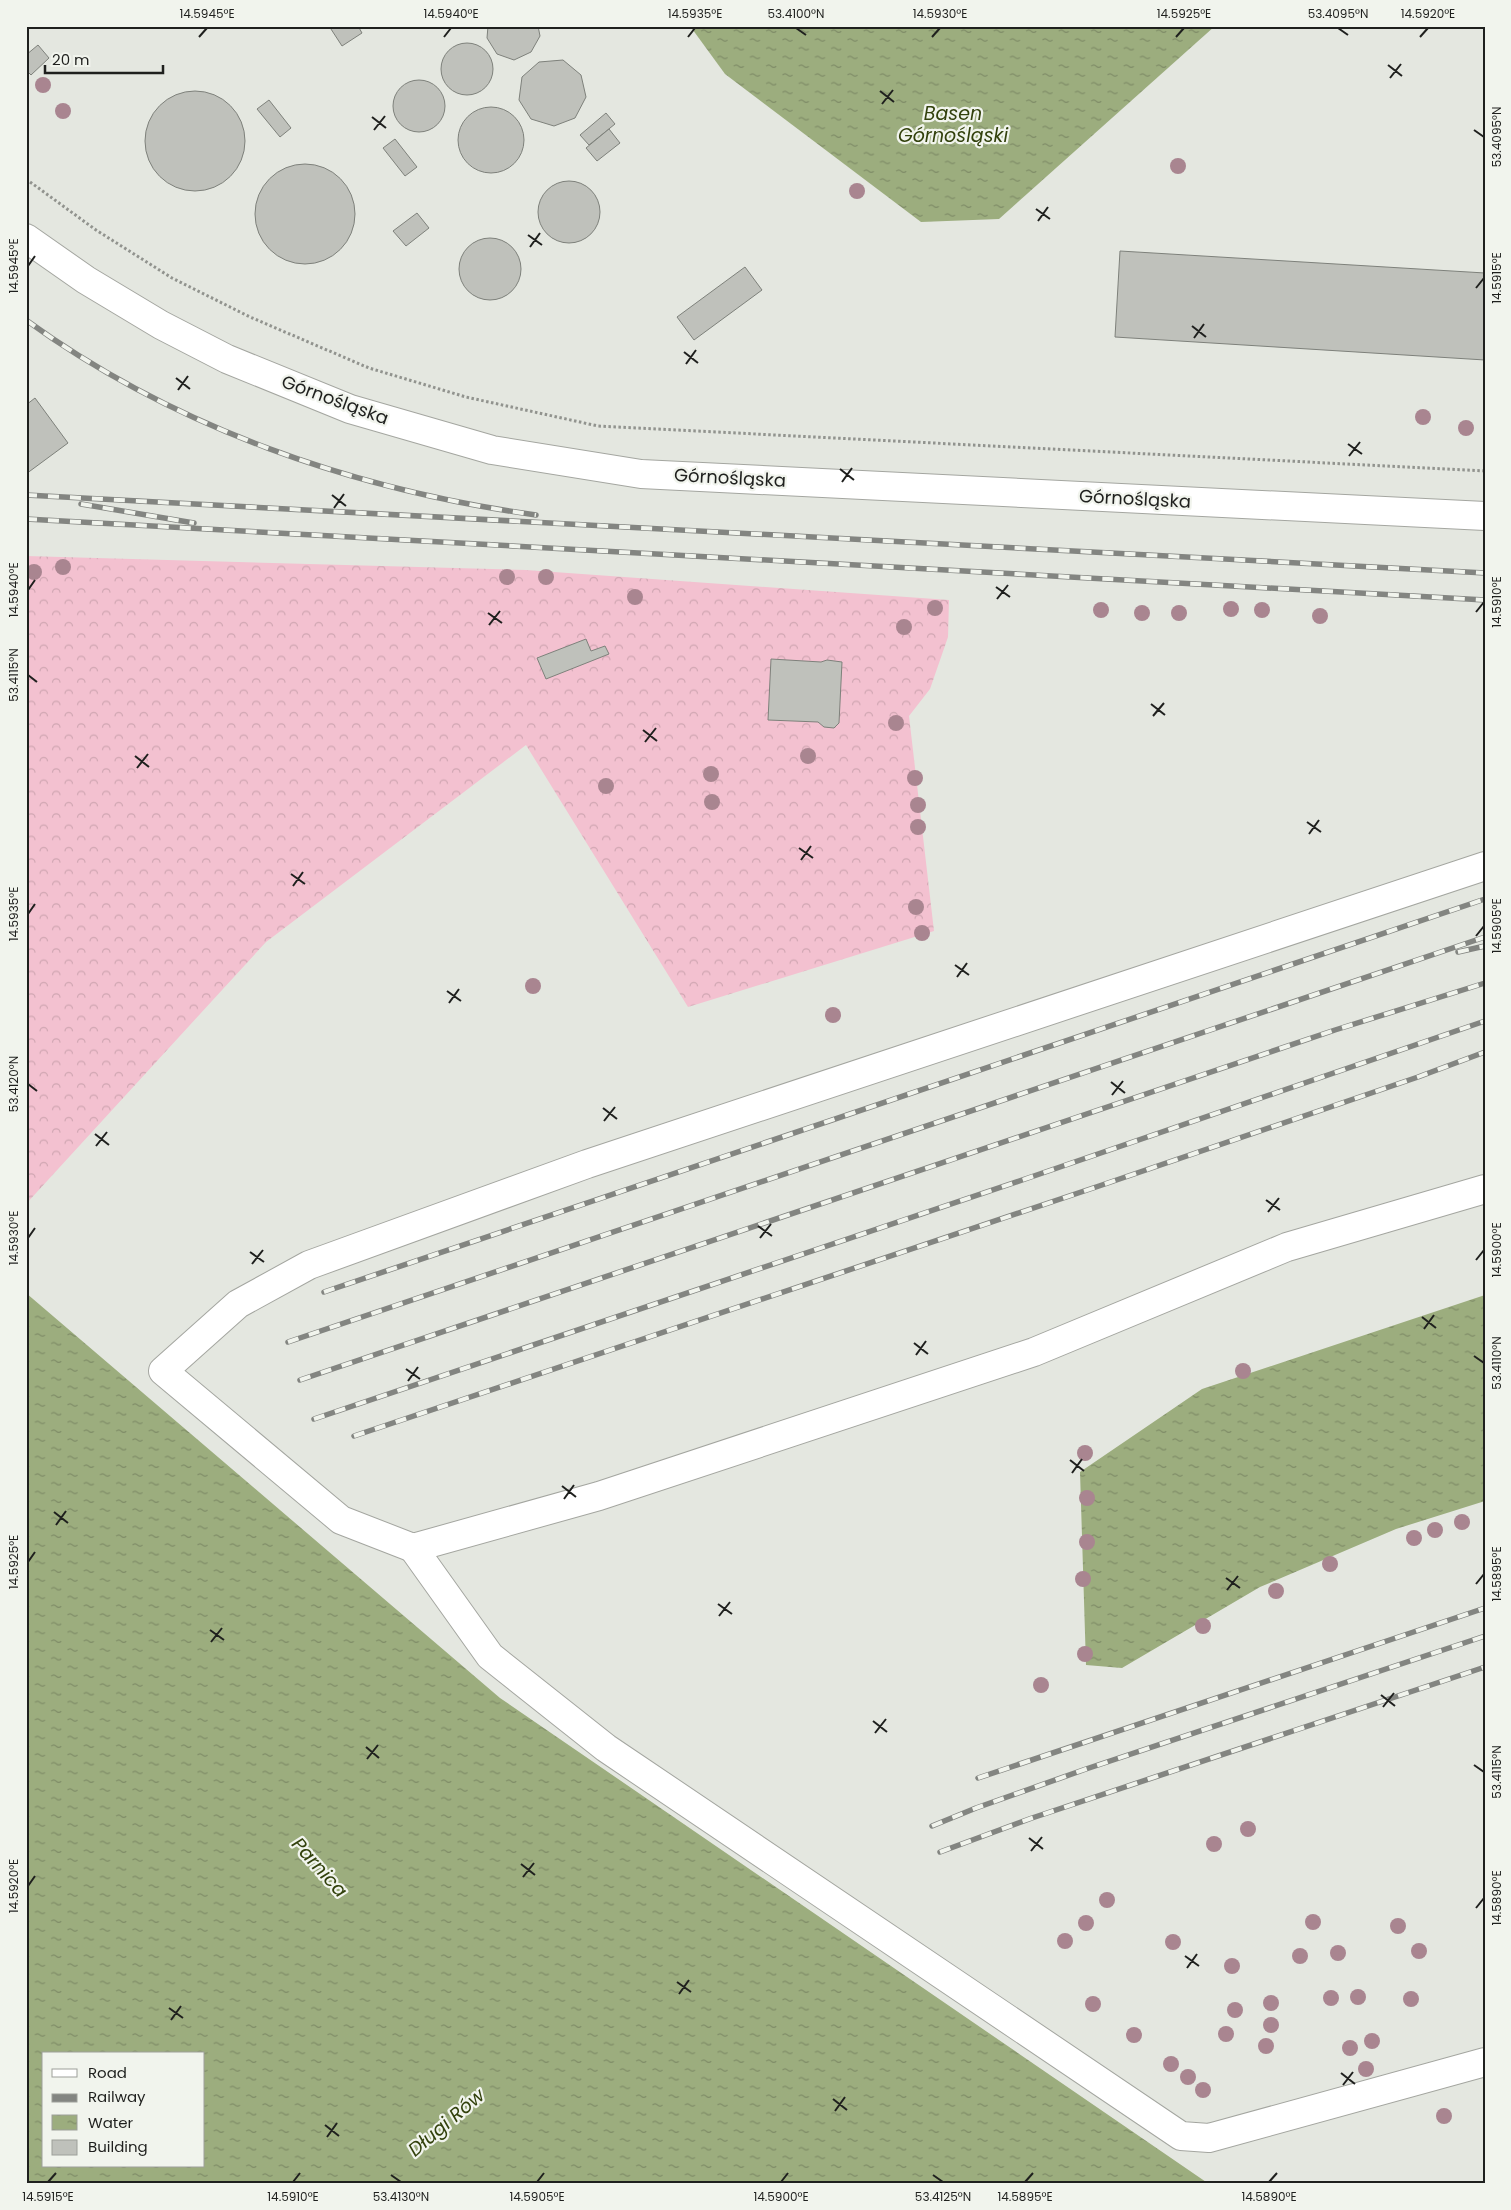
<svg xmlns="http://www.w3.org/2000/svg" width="1511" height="2210" viewBox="0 0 1511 2210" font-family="Poppins,sans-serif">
<defs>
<pattern id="forest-crowns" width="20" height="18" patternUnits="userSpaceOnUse" patternTransform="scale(1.25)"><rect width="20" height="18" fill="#f3c1d0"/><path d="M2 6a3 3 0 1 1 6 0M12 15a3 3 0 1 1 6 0" fill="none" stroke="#d0a6b2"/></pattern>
<pattern id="water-ripples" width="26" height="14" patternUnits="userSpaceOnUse" patternTransform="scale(1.25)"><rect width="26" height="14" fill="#9cad7e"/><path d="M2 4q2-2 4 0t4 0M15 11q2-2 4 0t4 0" fill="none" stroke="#7f8c67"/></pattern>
</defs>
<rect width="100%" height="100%" fill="#e4e7e0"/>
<polygon fill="url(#forest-crowns)" points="26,556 526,570 949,600 948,637 930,689 909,716 934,931 688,1007 526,745 266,942 26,1204"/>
<g fill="url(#water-ripples)" fill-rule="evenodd">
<polygon points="690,26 1215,26 999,219 921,222 725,74"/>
<path d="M26,1293L500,1698L1209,2184H26ZM44,2054H204V2166H44Z"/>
<polygon points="1485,1295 1485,1501 1396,1529 1260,1587 1122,1668 1086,1665 1080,1472 1202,1389"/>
</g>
<g fill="#bfc1bb" stroke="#7e817b">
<polygon points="329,26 358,26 362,33 342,46"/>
<polygon points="488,26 538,26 540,36 531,52 514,60 497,54 487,38"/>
<circle cx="467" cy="69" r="26"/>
<polygon points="38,45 49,58 31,75 26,70 26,55"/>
<polygon points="563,60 581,75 586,97 575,118 554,126 531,119 519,100 522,77 539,62"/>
<circle cx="419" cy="106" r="26"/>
<circle cx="195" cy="141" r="50"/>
<polygon points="269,100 291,128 280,137 257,109"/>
<circle cx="491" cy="140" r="33"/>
<polygon points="606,113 615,124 589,145 580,135"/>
<polygon points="609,129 620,143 597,161 586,148"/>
<polygon points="395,139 417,167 405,176 383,148"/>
<circle cx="305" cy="214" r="50"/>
<circle cx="569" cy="212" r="31"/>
<polygon points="417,213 429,228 406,246 393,231"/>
<circle cx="490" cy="269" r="31"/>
<polygon points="1120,251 1485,273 1485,360 1115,337"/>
<polygon points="745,267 762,290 694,340 677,317"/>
<polygon points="35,398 68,443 26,474 26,405"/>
<polygon points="586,639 591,651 605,646 609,654 546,679 537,658"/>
<polygon points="771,659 821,662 827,660 842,662 839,723 834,728 824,727 818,722 768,720"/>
</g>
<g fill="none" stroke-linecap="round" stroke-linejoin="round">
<defs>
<g id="minor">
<polyline points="26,238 86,280 161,325 227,359 350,409 492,450 641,474 1485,516"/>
<polyline points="1485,866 587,1164 309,1265 238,1304 163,1371 341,1520 413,1548 599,1496 1034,1352 1287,1247 1485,1189"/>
<polyline points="413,1548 490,1656 606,1748 1181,2136 1209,2138 1485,2062"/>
</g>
</defs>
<use href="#minor" stroke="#a4a6a0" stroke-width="30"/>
<polyline stroke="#91938e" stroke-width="3" stroke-dasharray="2.5 2.5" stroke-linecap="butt" points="26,179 96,230 172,278 250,317 369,368 466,397 598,426 1485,471"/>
<use href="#minor" stroke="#fff" stroke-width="28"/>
<defs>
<g id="rail">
<path d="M26,320C175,428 355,490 536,515"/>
<polyline points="26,495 1485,573"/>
<polyline points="81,504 194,523"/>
<polyline points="26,519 1485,600"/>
<polyline points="1458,952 1485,946"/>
<polyline points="324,1292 1485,899"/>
<polyline points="288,1342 1485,937"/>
<polyline points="300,1380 1335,1030 1485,983"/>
<polyline points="314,1419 1028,1178 1485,1021"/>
<polyline points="354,1436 1099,1186 1418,1077 1485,1052"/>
<polyline points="978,1778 1485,1608"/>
<polyline points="932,1826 976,1808 1086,1769 1485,1636"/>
<polyline points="940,1852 1032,1818 1485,1667"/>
</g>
</defs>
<use href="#rail" stroke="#838581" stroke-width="5.5"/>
<use href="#rail" stroke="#f1f4ed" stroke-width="4" stroke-dasharray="11" stroke-linecap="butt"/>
</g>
<g fill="#a98590">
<circle cx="43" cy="85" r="8"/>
<circle cx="63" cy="111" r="8"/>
<circle cx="1178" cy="166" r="8"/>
<circle cx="857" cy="191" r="8"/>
<circle cx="1423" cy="417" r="8"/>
<circle cx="1466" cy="428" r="8"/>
<circle cx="63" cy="567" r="8"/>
<circle cx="34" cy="572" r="8"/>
<circle cx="507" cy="577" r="8"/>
<circle cx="546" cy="577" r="8"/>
<circle cx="635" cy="597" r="8"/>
<circle cx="935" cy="608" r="8"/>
<circle cx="1231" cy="609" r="8"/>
<circle cx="1101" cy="610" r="8"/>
<circle cx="1262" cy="610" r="8"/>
<circle cx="1142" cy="613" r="8"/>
<circle cx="1179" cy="613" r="8"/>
<circle cx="1320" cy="616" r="8"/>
<circle cx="904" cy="627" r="8"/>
<circle cx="896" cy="723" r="8"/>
<circle cx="808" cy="756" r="8"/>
<circle cx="711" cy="774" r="8"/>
<circle cx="915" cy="778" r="8"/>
<circle cx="606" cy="786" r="8"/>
<circle cx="712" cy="802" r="8"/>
<circle cx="918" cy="805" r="8"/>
<circle cx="918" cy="827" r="8"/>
<circle cx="916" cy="907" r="8"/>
<circle cx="922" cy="933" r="8"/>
<circle cx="533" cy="986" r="8"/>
<circle cx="833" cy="1015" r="8"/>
<circle cx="1243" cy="1371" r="8"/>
<circle cx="1085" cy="1453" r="8"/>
<circle cx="1087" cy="1498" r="8"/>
<circle cx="1462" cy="1522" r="8"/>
<circle cx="1435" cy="1530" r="8"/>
<circle cx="1414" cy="1538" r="8"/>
<circle cx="1087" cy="1542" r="8"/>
<circle cx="1330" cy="1564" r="8"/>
<circle cx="1083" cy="1579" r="8"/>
<circle cx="1276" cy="1591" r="8"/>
<circle cx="1203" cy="1626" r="8"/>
<circle cx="1085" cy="1654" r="8"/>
<circle cx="1041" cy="1685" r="8"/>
<circle cx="1248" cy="1829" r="8"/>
<circle cx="1214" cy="1844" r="8"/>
<circle cx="1107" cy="1900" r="8"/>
<circle cx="1313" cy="1922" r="8"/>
<circle cx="1086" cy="1923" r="8"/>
<circle cx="1398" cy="1926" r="8"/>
<circle cx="1065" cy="1941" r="8"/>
<circle cx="1173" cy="1942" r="8"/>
<circle cx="1419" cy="1951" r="8"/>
<circle cx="1338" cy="1953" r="8"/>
<circle cx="1300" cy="1956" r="8"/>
<circle cx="1232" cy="1966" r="8"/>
<circle cx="1358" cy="1997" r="8"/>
<circle cx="1331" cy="1998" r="8"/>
<circle cx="1411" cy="1999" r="8"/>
<circle cx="1271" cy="2003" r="8"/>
<circle cx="1093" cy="2004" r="8"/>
<circle cx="1235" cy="2010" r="8"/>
<circle cx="1271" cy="2025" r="8"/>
<circle cx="1226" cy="2034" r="8"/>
<circle cx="1134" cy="2035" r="8"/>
<circle cx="1372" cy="2041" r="8"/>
<circle cx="1266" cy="2046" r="8"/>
<circle cx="1350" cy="2048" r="8"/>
<circle cx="1171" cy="2064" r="8"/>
<circle cx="1366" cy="2069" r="8"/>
<circle cx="1188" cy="2077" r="8"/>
<circle cx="1203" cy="2090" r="8"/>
<circle cx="1444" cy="2116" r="8"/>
</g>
<path fill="none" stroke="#1f201e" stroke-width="2" d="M796,28L806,35M1338,28L1348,35M199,37L207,28M444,37L451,28M688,37L695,28M932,37L940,28M1176,37L1184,28M1420,37L1428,28M1388,65L1402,76M1390,78L1401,64M880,91L894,102M882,104L893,90M372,117L386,128M374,130L385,116M1474,130L1484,137M1036,209L1050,219M1038,221L1048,207M528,235L542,245M530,247L540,233M28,266L35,256M1476,288L1484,278M1192,326L1206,337M1194,338L1204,324M684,352L698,363M686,364L696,350M176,378L190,389M178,390L188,376M1348,444L1362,454M1349,456L1360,442M840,469L854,480M842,482L852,468M332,495L346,506M334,508L344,494M996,587L1010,597M28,590L35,580M997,599L1008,585M1476,612L1484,602M488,613L502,623M489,625L500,611M28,675L37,682M1151,704L1165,715M1153,716L1164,703M643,730L657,741M645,742L656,728M135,756L149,767M137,768L148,754M1307,822L1321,832M1309,834L1319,820M799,848L813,858M801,860L811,846M291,874L305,884M293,886L303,872M28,914L35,904M1476,936L1484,926M955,965L969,975M957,977L967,963M447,991L461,1001M449,1003L459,989M1111,1082L1125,1093M28,1084L37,1091M1112,1095L1123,1081M603,1108L617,1119M604,1121L615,1107M95,1134L109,1145M96,1146L107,1132M1266,1200L1280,1210M1268,1212L1279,1198M758,1226L772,1236M28,1238L35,1228M760,1238L771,1224M250,1252L264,1262M1476,1260L1484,1250M252,1264L263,1250M1422,1317L1436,1328M1424,1329L1434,1315M914,1343L928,1354M916,1355L926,1341M1474,1356L1484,1363M406,1369L420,1379M408,1381L418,1367M1070,1460L1084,1471M1072,1473L1082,1459M562,1486L576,1497M564,1499L574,1485M54,1512L68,1523M56,1525L66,1511M28,1562L35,1552M1226,1578L1240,1588M1476,1584L1484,1574M1227,1590L1238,1576M718,1604L732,1614M719,1616L730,1602M210,1630L224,1640M211,1642L222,1628M1381,1695L1395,1706M1383,1707L1394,1693M873,1721L887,1732M875,1733L886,1719M366,1747L379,1758M367,1759L378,1745M1474,1765L1484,1772M1029,1838L1043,1849M1031,1851L1042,1837M521,1864L535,1875M523,1877L534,1863M28,1886L35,1876M1476,1908L1484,1898M1185,1956L1199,1966M1187,1968L1197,1954M677,1982L691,1992M679,1994L689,1980M169,2008L183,2018M171,2020L181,2006M1341,2073L1355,2084M1343,2085L1353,2072M833,2099L847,2110M835,2111L845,2097M325,2125L339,2136M327,2137L337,2123M391,2175L401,2182M933,2175L943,2182M48,2182L56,2173M293,2182L300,2173M537,2182L544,2173M781,2182L788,2173M1025,2182L1033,2173M1269,2182L1277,2173"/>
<g text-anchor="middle" stroke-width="4.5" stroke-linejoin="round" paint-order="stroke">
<g font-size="18" fill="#1f201e" stroke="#f1f4ed">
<text transform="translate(335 400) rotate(20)" y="6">Górnośląska</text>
<text transform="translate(730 478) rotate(3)" y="6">Górnośląska</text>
<text transform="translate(1135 499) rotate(3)" y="6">Górnośląska</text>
</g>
<g font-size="19" font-style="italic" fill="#32410c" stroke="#f1f4ed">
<text x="953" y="120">Basen<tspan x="953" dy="22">Górnośląski</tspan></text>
<text transform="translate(320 1867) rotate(48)" y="7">Parnica</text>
<text transform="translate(446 2122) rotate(-40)" y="7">Długi Rów</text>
</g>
</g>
<rect width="1511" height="2210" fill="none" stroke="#f1f4ed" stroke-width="55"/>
<rect x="42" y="2052" width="162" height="115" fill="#f1f4ed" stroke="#9d9f9a"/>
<rect x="52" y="2069" width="25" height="8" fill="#ffffff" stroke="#9d9f9a"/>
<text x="88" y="2078" font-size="15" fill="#1f201e">Road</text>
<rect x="52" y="2094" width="25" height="8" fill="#838581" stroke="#9d9f9a"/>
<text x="88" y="2102" font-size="15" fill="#1f201e">Railway</text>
<rect x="52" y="2115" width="25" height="15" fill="url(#water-ripples)" stroke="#9d9f9a"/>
<text x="88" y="2128" font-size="15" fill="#1f201e">Water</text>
<rect x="52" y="2140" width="25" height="15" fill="#bfc1bb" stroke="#9d9f9a"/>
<text x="88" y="2152" font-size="15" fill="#1f201e">Building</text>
<path d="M45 65v8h118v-8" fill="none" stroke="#1f201e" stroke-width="2.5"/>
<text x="52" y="65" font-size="15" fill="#1f201e" stroke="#f1f4ed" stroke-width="4" paint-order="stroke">20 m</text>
<rect x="28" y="28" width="1456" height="2154" fill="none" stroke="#1f201e" stroke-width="2"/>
<g font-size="12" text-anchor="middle" fill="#1f201e">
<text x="207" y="18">14.5945°E</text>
<text x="451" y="18">14.5940°E</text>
<text x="695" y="18">14.5935°E</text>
<text x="796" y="18">53.4100°N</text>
<text x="940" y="18">14.5930°E</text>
<text x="1184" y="18">14.5925°E</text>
<text x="1338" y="18">53.4095°N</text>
<text x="1428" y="18">14.5920°E</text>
<text transform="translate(1497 137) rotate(-90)" y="4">53.4095°N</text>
<text transform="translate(14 266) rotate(-90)" y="4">14.5945°E</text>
<text transform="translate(1497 278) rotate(-90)" y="4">14.5915°E</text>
<text transform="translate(14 590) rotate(-90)" y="4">14.5940°E</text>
<text transform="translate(1497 602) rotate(-90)" y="4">14.5910°E</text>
<text transform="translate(14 675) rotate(-90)" y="4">53.4115°N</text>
<text transform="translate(14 914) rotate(-90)" y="4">14.5935°E</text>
<text transform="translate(1497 926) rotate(-90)" y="4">14.5905°E</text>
<text transform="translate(14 1084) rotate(-90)" y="4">53.4120°N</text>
<text transform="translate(14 1238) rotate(-90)" y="4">14.5930°E</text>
<text transform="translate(1497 1250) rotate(-90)" y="4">14.5900°E</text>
<text transform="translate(1497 1363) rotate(-90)" y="4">53.4110°N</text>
<text transform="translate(14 1562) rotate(-90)" y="4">14.5925°E</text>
<text transform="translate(1497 1574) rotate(-90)" y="4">14.5895°E</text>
<text transform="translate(1497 1772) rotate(-90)" y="4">53.4115°N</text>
<text transform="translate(14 1886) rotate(-90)" y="4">14.5920°E</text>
<text transform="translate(1497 1898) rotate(-90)" y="4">14.5890°E</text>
<text x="48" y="2201">14.5915°E</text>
<text x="293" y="2201">14.5910°E</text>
<text x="401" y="2201">53.4130°N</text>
<text x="537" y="2201">14.5905°E</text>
<text x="781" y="2201">14.5900°E</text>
<text x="943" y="2201">53.4125°N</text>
<text x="1025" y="2201">14.5895°E</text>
<text x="1269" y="2201">14.5890°E</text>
</g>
</svg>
